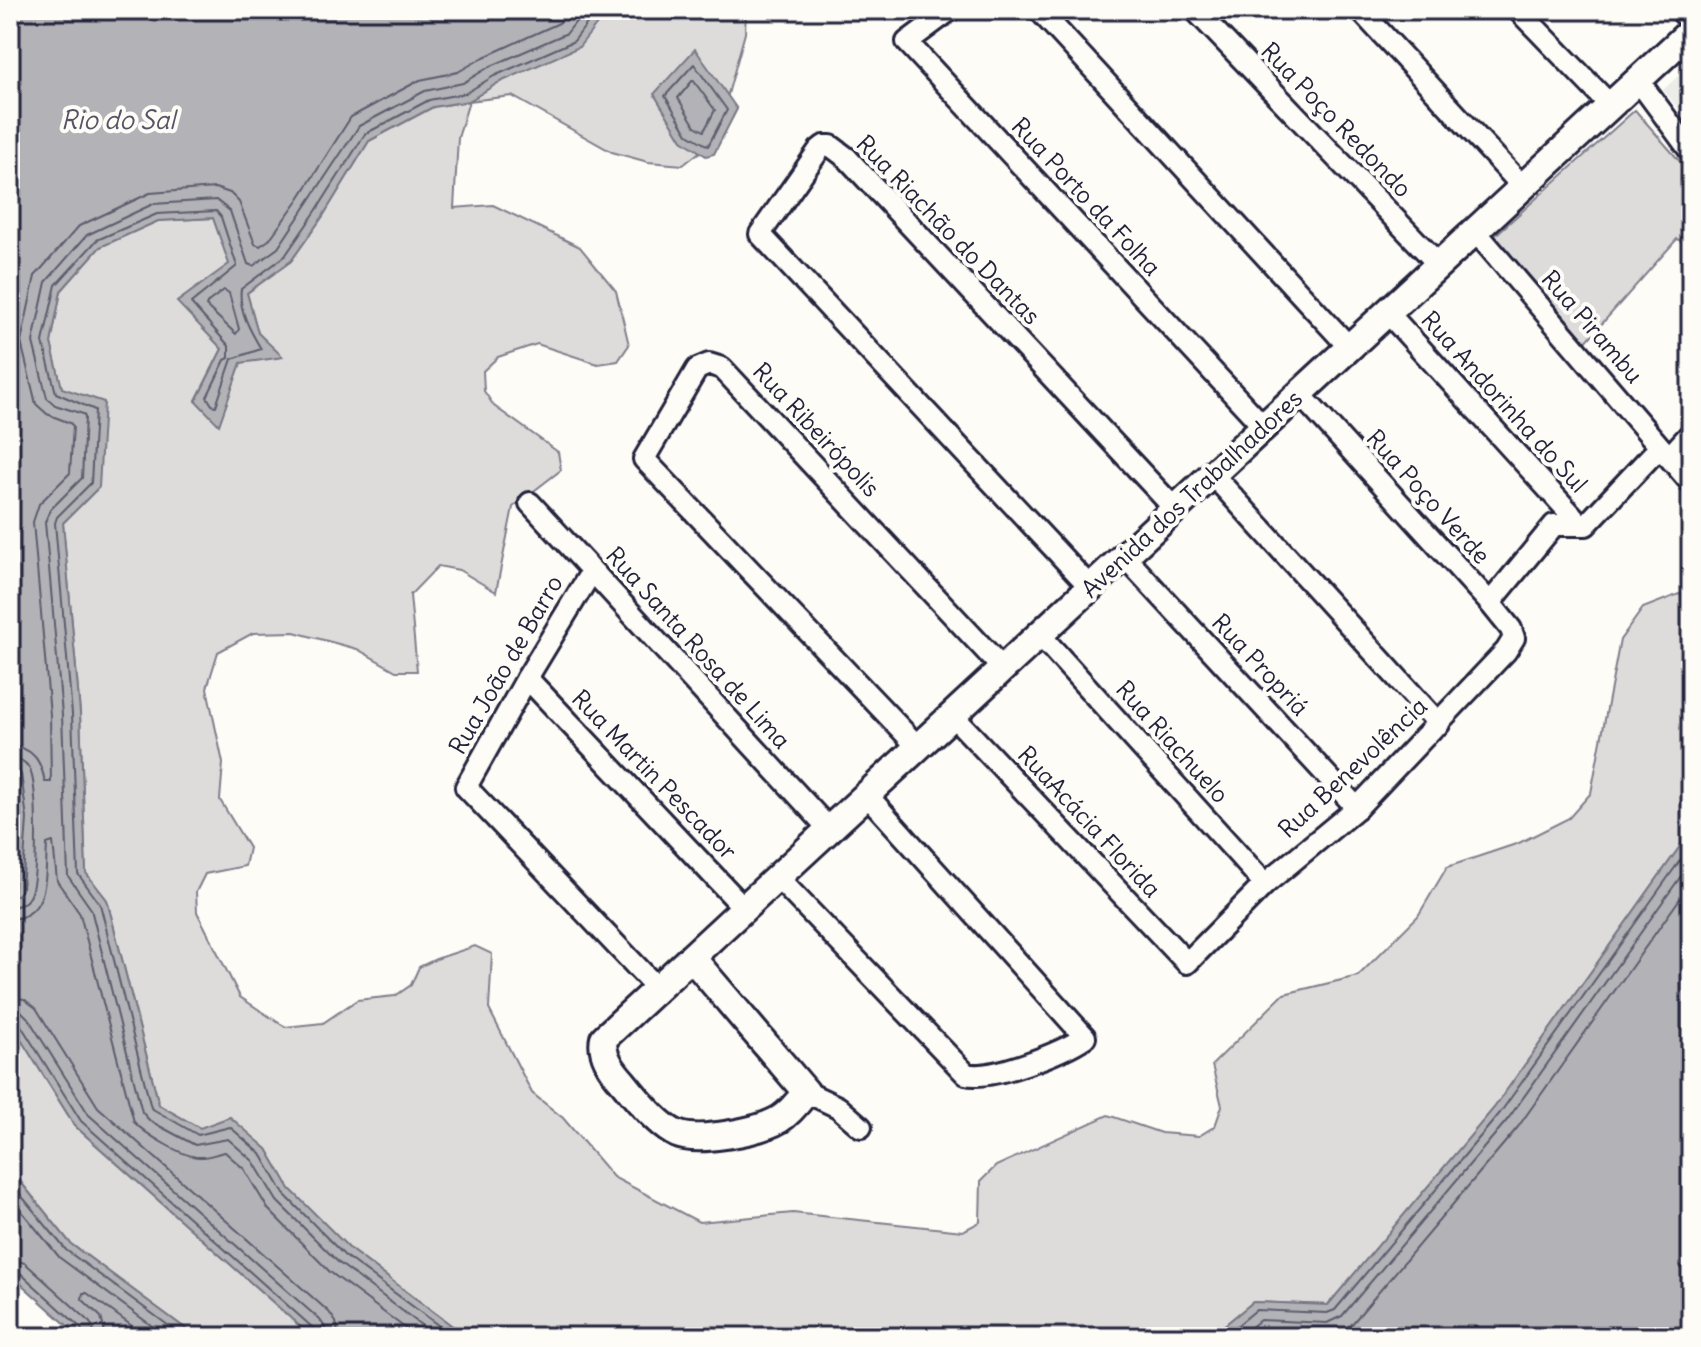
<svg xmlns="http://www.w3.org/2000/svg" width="1701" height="1347" viewBox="0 0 1701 1347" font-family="Delius,sans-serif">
<rect width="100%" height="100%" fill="#fdfcf7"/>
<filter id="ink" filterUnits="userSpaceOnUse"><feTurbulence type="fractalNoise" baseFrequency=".0125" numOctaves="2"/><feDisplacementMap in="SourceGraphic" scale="16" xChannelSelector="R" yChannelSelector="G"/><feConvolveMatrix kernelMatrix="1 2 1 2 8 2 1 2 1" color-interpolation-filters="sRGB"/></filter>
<g filter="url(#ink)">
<polygon fill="#ecece9" points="1691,64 1691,124 1663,90"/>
<g fill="#dddcdb" stroke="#807f8b" stroke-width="2">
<polygon points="608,10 746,10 745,33 718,130 711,143 683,165 648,162 612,152 512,96 469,101 458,138 454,208 493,205 580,247 616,291 629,345 618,361 598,364 537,344 498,357 483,371 484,391 494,406 558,452 561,470 513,507 496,592 459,570 438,566 410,595 417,671 396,671 357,649 294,632 253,633 218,652 207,688 223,763 220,800 249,848 245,866 205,874 196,892 197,912 240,997 285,1027 323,1023 357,1000 395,996 411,985 419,967 436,959 475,946 492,954 489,1009 532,1093 563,1118 613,1177 699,1222 793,1213 963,1231 980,1222 981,1181 996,1166 1108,1115 1161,1133 1199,1136 1215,1126 1222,1106 1212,1065 1284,994 1358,976 1418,916 1447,867 1519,843 1569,818 1591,793 1620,640 1643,608 1679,594 1691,596 1691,831 1494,1108 1328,1305 1253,1302 1210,1337 467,1337 351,1250 290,1189 267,1149 200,1128 159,1105 107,900 86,873 80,713 63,523 99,487 62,389 51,343 61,291 100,247 158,221 213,218 230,264 222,349 196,400 219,424 241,362 281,357 258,333 247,293 291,261 323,216 369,141 433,107 469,101"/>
<polygon points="1635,110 1691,174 1691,246 1677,239 1584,344 1491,239"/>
<polygon points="10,742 19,818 10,947"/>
<polygon points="10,1022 75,1126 312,1337 197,1337 71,1244 10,1169"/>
</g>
<g fill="#b2b2b7" stroke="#787885" stroke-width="2">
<polygon points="10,10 608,10 579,47 498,83 469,101 433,107 369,141 323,216 291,261 247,293 258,333 283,357 241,363 219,425 196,401 222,349 177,302 229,264 213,218 158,221 100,247 61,291 51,343 62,388 104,402 99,487 63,523 80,713 86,873 107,900 159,1105 200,1128 230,1117 267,1149 290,1189 351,1250 467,1337 312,1337 75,1126 10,1022 10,947 19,818 10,742"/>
<polygon points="695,49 737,109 714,154 706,156 682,140 654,94"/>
<polygon points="1691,831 1691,1337 1210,1337 1253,1302 1328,1305 1494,1108"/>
<polygon points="10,1169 71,1244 197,1337 80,1337 10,1274"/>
</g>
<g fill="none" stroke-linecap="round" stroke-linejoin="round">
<g stroke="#5c5c6d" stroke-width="2">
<polygon points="694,64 727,110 708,146 688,134 665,96"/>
<polygon points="693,80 715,110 704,131 695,126 678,98"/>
<polygon points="224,290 229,293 239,329 236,334 206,306 208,302"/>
<path d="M10,746C33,747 41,761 45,782H51L50,715L33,522L39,504L70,473L73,426L70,423L47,414L36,404L21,342L35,276L79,226L150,193L215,188L230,193L239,202L255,244L260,246L269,240L298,200L351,117L420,80L458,72L484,57L559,23L570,10"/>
<path d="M10,758C19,759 26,761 30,770C38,788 38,877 30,895C26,904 19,906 10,907"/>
<polyline points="10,768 17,769 21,774 27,819 22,889 17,895 10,897"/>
<path d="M10,919C50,917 45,874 47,844L53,842L57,881L80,914L134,1122C145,1134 183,1157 199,1157C208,1158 217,1153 225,1152L244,1169L268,1209L330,1272L417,1337"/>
<polyline points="10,997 24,999 36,1008 98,1107 329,1312 336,1322 339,1337"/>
<polyline points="10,1009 21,1011 28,1018 89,1115 320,1320 325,1327 326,1337"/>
<polyline points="10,1019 20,1024 81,1121 313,1328 316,1337"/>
<polyline points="10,1182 66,1250 184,1337"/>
<polyline points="10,1197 60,1258 167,1337"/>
<polyline points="10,1259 25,1263 88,1320 93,1327 94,1337"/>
<polyline points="10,1269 18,1271 81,1328 84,1337"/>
<polyline points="106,1337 101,1317 82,1299 83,1293 87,1293 147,1337"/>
<polyline points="437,1337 339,1263 277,1201 253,1161 228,1139 195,1145 150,1121 142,1112 91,909 68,876 62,715 45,522 50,510 82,478 85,417 83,414 55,405 47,398 33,342 46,282 87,235 153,204 216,200 230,211 248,264 253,266 278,248 359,126 425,91 463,83 489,67 567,33 585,10"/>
<path d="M454,1337L345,1256L284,1194L261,1154L230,1127L198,1135L151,1108L100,904L78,874L72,714L55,523L57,517L91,483L95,410L56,393L43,342L56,285L97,240L157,214L216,211L221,217L237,266L191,303L229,346V358L225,360L207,397L212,405L216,406L232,359L261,349C251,332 238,310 241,289L285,256L316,211L365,134L429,100L466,93L494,76L574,41L597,10"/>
<polyline points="1223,1337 1256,1310 1327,1313 1335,1310 1500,1113 1691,845"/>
<polyline points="1239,1337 1260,1320 1327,1323 1342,1316 1508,1119 1691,862"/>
<polyline points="1258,1337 1264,1332 1331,1335 1351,1325 1518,1127 1691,883"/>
</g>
<defs>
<g id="street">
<polyline points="950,10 907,42 1263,426"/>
<polyline points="1039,10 1350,348"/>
<polyline points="1195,10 1440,266"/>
<polyline points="1360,10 1524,188"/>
<polyline points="1518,10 1610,105"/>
<polyline points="1680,10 1691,22"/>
<polyline points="1638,80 1691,152"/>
<polyline points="1476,232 1691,483"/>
<polyline points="1389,314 1580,524"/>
<polyline points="1669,457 1691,433"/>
<polyline points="1213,475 1439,724"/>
<polyline points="530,503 829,829"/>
<polyline points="1125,557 1357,808"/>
<polyline points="596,575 587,579 527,678 466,787 657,988"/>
<polyline points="1091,588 760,234 819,150 824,146 831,146 847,158 1175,509"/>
<polyline points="1490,603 1554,525 1586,525 1652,455 1663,450"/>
<polyline points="1040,635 1265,884"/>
<polyline points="527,678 744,908"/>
<polyline points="954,717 1187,963 1265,884 1357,808 1506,651 1514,638 1511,629 1490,603 1300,394"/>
<polyline points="918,747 644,459 697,369 709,364 722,368 1003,669"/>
<path d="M778,878L966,1074C991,1081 1063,1052 1085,1037L866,794"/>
<polyline points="806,1092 838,1107 861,1127"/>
</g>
<path id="secondary" d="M692,958L806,1092C799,1101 791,1112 780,1119C760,1131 699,1143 677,1134C660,1127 635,1097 623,1082C613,1071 600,1054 604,1038L1691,31"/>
</defs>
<use href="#street" stroke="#22223b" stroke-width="26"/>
<use href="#secondary" stroke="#22223b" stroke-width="32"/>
<use href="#street" stroke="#fdfcf7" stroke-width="20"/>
<use href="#secondary" stroke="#fdfcf7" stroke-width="26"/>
</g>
</g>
<g text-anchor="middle" stroke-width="8" stroke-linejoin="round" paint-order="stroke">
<g font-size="24" fill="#22223b" stroke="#fdfcf7">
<text transform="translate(1336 120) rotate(46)" y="8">Rua Poço Redondo</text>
<text transform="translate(1086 197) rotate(47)" y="8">Rua Porto da Folha</text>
<text transform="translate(948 230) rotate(46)" y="8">Rua Riachão do Dantas</text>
<text transform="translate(1592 327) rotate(49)" y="8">Rua Pirambu</text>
<text transform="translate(1504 402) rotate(48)" y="8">Rua Andorinha do Sul</text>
<text transform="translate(816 430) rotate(47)" y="8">Rua Ribeirópolis</text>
<text transform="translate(1192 494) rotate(-43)" y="8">Avenida dos Trabalhadores</text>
<text transform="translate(1428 497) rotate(48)" y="8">Rua Poço Verde</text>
<text transform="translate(698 648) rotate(48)" y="8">Rua Santa Rosa de Lima</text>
<text transform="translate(506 665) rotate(-60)" y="8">Rua João de Barro</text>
<text transform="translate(1260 665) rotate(47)" y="8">Rua Propriá</text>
<text transform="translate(1172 742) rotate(48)" y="8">Rua Riachuelo</text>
<text transform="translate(1353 768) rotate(-43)" y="8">Rua Benevolência</text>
<text transform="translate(654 775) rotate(46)" y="8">Rua Martin Pescador</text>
<text transform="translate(1089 822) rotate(47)" y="8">RuaAcácia Florida</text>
</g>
<g font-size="26" font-style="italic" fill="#545466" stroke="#fdfcf7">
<text x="118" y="129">Rio do Sal</text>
</g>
</g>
<rect width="1701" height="1347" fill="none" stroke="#fdfcf7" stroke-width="40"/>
<rect x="20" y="20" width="1661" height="1307" fill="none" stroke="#22223b" stroke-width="3" filter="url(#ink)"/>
</svg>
